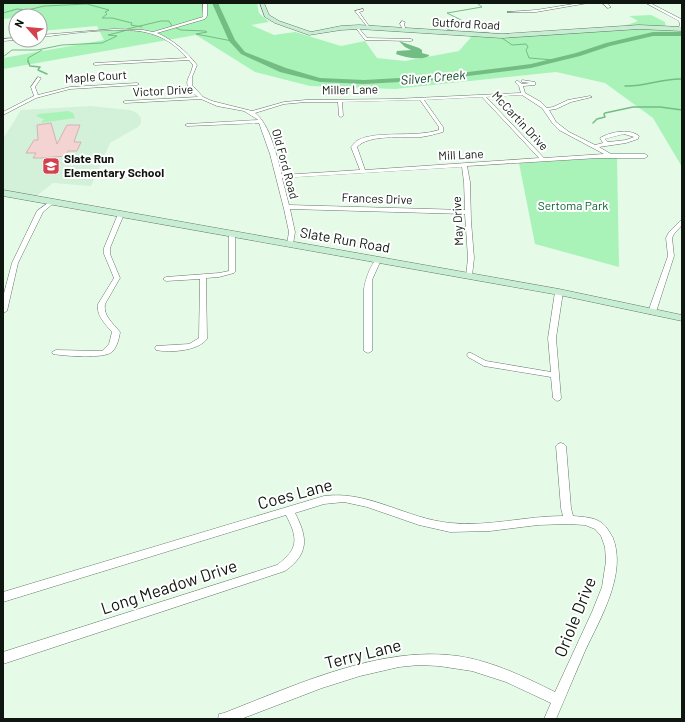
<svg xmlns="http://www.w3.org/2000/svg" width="685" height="722" viewBox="0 0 685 722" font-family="Barlow,sans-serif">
<rect width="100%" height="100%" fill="#e5fbe8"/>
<polygon fill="#d3f0d8" points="90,106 130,110 137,113 141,118 141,123 138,127 110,143 91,186 53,183 35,197 3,191 3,139 21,110"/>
<g fill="#a9f3b9">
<polygon points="3,3 257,3 259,13 269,22 251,25 274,35 295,32 341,46 365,41 377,58 405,61 459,51 472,36 509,38 619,28 638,21 629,16 651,15 665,22 666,30 682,31 682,167 653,118 605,83 556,72 395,89 310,86 255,72 196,35 3,69 3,58 104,40 97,26 41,31 40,16 16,16 16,18 3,19"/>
<polygon points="68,111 73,113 75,118 41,123 44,119 36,116 39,114"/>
<polygon points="617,157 619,267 535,244 519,163"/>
</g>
<path fill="#73bd84" d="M399,41L419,48L422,50V53L429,55V56C421,61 404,57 396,54L397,51L411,50L405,47Z"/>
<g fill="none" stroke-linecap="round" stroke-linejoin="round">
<g stroke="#73bd84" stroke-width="1">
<polyline points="3,13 17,9 28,10 44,6 87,4 109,10 105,12 107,14 102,18 112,18 132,23 131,25 142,27"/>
<polyline points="176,28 181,30 205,31 207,32 196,34 232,41"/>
<polyline points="127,29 161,21 169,21 172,26"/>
<polyline points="453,31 447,29 446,27 463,21 447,13 482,7 477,3"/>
<polyline points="468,32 489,33"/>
<polyline points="502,38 512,45 526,44 528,47 526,50 529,58 554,60"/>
<polyline points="3,57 12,50 37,50 62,45 102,43 117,36 108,35 124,31"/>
<polyline points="28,62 28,58 42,50"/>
</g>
<g stroke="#73bd84" stroke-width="1.5">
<polyline points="28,61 30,66 40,67 38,70 47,74"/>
<path d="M625,86C645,87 662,78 682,79"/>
<polyline points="593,123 597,119 605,117 604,114 605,113 633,107 660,107 682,110"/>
</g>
<polygon fill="#73bd84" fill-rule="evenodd" points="212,3 218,3 235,40 245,52 286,68 320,78 364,80 436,76 531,64 576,53 606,43 653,32 682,32 682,36 653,36 610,46 580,56 531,68 436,80 364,84 320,82 280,72 241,54 229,41"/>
</g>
<polygon fill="#f3d4d3" stroke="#d2b4b3" points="51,123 57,144 67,125 80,125 74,142 81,142 77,151 68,151 66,156 41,158 33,158 36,153 26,153 34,140 38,140 37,125"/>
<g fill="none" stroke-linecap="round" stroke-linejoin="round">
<defs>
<g id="street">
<path d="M203,3H207V16L205,19L157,33C173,40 186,51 197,65L192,77V85L203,97L212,101L252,111L284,102L306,100L394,99L521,93L519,86L516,83V81H518L522,84L530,83L522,82V80L535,82V85L523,86L525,93L541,102L547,108L553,107L568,100L590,96L592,97L571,102L556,109L549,110L556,122L569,132L595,145L603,143L600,138C610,132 629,128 639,136L638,139L626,143L599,147L611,154H645L648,156L645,158H598L467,166L470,182L471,221L474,258L472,276L469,278L466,276L468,258L465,214L290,209L295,232L293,244L290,246L288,245L287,244L289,232L284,209L270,154L259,123L187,126L185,125L187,124L258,120L257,119L244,111L217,106L201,99L125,103L123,102L125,101L198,97C180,81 189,83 193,65L189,60L95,65L93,64L95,63L187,58C179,48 167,39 155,35C127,24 71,34 40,37V35L114,29L143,30L153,32L203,17ZM522,95L542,108L553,124L559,130L604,154L544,158L486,97ZM482,97L539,158L365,170L357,147C369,134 403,138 421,137C429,136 435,134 443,132V127L424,100ZM420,100L439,127V130C415,138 378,130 358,140C355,142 353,145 351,147L360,170L282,175C277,157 270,124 255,113L284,104L306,102H338L339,116L341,117L343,116L342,102ZM624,134L634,137L626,140L608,142L605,139ZM462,167L464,182L465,210L289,205L282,178Z"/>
<polygon points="580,3 588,3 536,12 507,12 536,10"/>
<polygon points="602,3 606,3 611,7 608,8"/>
<polygon points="646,3 650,3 681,19 681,30 678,29 680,25 679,21"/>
<polygon points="363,9 363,11 359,12 371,29 369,29 355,11"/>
<polygon points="402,21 405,22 404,24 406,31 404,31 400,24"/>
<polygon points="357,26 367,38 411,39 413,40 411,41 365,40 355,27"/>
<polygon points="16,38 16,40 3,41 3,39"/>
<polygon points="38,77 41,78 35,87 38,95 70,87 137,83 139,84 137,85 70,89 36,98 3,115 3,112 34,96 31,87"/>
<polygon points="52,200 55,202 43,212 18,263 7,311 3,313 3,297 12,263 37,211"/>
<path d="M121,212L124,214L110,248V254L120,278L105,304C103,316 113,323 120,332C119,339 117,347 112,352C104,359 64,356 53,354L52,352L56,350L102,351L109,344L112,332C105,324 96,315 98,304L114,278L104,254V248L118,214Z"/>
<polygon points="682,220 682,225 674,234 672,238 674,256 656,312 655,314 649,314 648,312 668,256 666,238 669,232 680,221"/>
<path d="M232,232L235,234V272L234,273L219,277L206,278L207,339C198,351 170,353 156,350L155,348L156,346L189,344L199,338L200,279L166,281L163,279L166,277L219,273L229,271V234Z"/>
<path d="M378,258L381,260L372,280V351L368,353L364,351V289C365,281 371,262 378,258Z"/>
<polygon points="559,290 563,292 556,338 561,398 560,400 557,401 553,398 551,377 484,366 468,357 467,355 468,353 471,353 486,361 551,372 548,338 555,292"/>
<path d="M561,443L564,444L566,446L571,508L573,516C583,517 594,517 602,523C607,527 610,533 613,538C627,574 600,619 585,651C575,674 566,696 556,719H544L551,703L506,682L472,671L439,666L419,665L399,667L360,676L322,688L241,719H218L219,714L224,713C296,685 381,645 458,656C492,661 525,677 555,692L592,612L602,587L606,561L605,547L601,536L595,529L585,525L568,524L538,525L490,531L450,532L419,525L367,507L344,502L324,504L295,513C308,538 309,554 285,571L3,664V652L277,565C299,549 298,538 286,515L3,602V592L324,496C369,490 406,519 451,523C488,527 525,516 563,516L561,508L556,446L558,444Z"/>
</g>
<g id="secondary">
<polygon points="260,3 264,3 269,15 279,21 311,32 341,26 359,25 502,34 639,25 682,27 682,31 639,29 502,38 359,29 341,30 309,35 275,23 265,17"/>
<polygon points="3,190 559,289 682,315 682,321 559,295 3,196"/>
</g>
</defs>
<use href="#street" stroke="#657868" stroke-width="1"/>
<use href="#secondary" stroke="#657868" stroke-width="1"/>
<use href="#street" fill="#fff" fill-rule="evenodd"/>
<use href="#secondary" fill="#c7edd3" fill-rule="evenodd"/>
</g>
<defs>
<symbol id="school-square" viewBox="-11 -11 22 22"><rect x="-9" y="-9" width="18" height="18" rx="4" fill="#d2424e" stroke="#fff"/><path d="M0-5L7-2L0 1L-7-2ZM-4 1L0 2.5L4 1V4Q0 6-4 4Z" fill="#fff"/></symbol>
</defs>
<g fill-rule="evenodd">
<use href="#school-square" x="41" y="156" width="20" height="20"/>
</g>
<g text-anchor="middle" stroke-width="4" stroke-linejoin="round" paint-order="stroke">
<g font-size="12" fill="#0e160f" stroke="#fff">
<text transform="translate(466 24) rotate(3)" y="4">Gutford Road</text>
<text transform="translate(96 77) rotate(-4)" y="4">Maple Court</text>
<text transform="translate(350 90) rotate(-1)" y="4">Miller Lane</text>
<text transform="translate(163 91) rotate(-3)" y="4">Victor Drive</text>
<text transform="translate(520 121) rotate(47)" y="4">McCartin Drive</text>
<text transform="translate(461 155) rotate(-3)" y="4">Mill Lane</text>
<text transform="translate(285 164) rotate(75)" y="4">Old Ford Road</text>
<text transform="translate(377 199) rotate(2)" y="4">Frances Drive</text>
<text transform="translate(458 221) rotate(-93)" y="4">May Drive</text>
</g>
<g font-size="12" font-weight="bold" fill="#0e160f" stroke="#fff" text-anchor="start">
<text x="64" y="163">Slate Run<tspan x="64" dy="14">Elementary School</tspan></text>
</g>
<g font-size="12" fill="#085f2c" stroke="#fff">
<text x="573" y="210">Sertoma Park</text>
</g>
<g font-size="13" font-style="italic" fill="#0f4622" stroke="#fff">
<text transform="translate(433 77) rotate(-5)" y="5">Silver Creek</text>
</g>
<g font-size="14" fill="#0e160f" stroke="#fff">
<text transform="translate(345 240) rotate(10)" y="5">Slate Run Road</text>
</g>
<g font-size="17" fill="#0e160f" stroke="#fff">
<text transform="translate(295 494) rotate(-15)" y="6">Coes Lane</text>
<text transform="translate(169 587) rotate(-18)" y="6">Long Meadow Drive</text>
<text transform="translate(575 617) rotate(-68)" y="6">Oriole Drive</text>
<text transform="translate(363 654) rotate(-14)" y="6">Terry Lane</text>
</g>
</g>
<rect width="685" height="722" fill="none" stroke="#0e160f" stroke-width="8"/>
<g transform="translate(28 28) rotate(297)"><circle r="19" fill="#ffffff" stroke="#9fa29f"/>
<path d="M0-3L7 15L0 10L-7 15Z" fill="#d2424e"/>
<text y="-6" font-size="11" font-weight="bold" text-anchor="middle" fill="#0e160f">N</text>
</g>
</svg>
